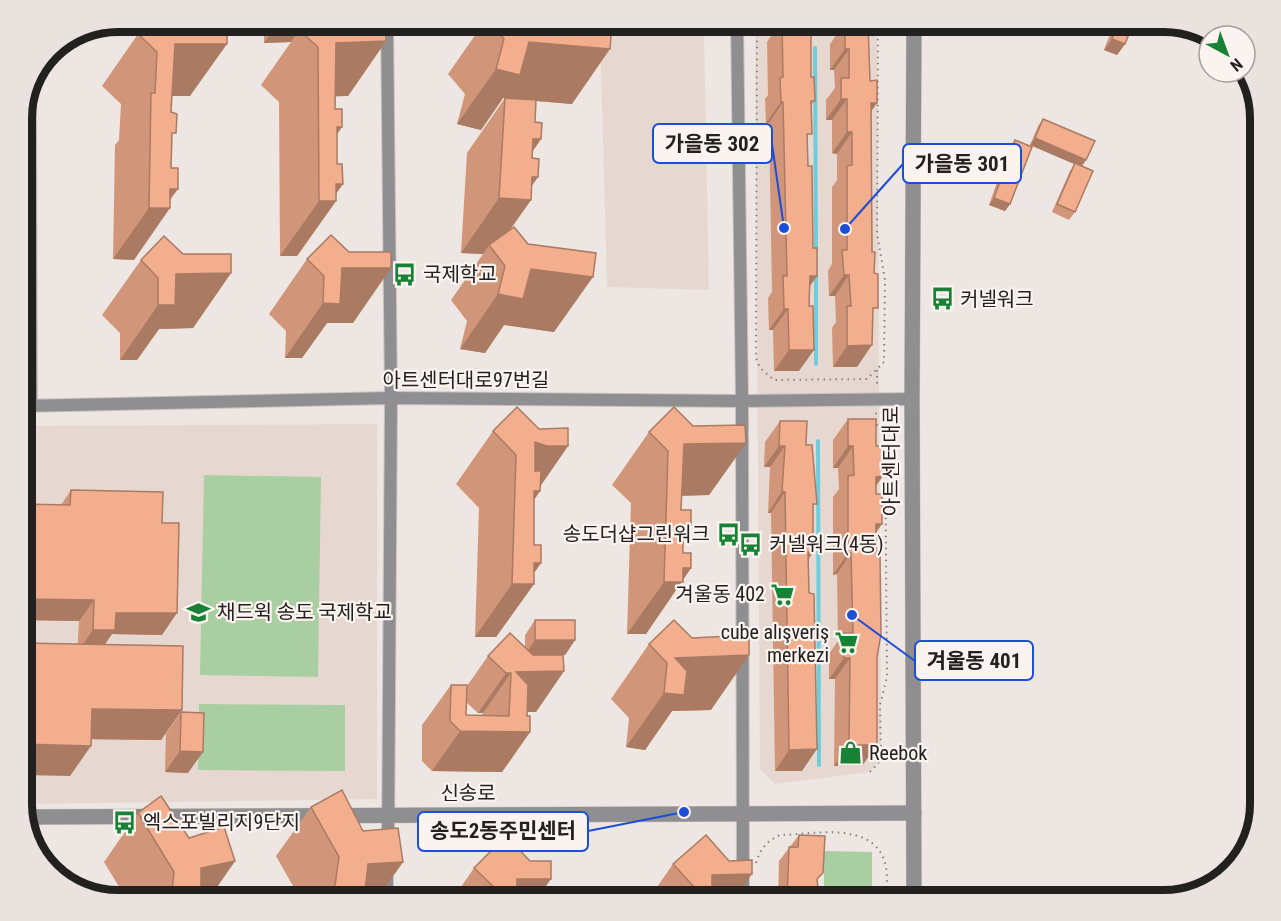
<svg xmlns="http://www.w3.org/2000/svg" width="1281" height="921" viewBox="0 0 1281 921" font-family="'Roboto Condensed','Noto Sans KR',sans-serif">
<rect width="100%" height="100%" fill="#ede6e2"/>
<g fill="#e6d8d0">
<polygon points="755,21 877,21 881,760 870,772 775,784 760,769"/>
<polygon points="600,29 704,32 709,290 607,287"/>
<polygon points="377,424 377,799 21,804 21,426"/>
</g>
<g fill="#a9cea2">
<polygon points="204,475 321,477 318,677 200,675"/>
<polygon points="199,704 345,705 345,771 198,770"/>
<polygon points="824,851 872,852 872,900 824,900"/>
</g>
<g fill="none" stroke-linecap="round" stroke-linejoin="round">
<g stroke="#6ecddc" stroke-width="4">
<polyline points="815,48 816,251"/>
<polyline points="816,274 816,364"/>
<polyline points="818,441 819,765"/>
</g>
<defs>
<g id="minor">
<polyline points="387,21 391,398 388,845"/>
<polyline points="737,21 742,401 743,900"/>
<polyline points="30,93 31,405"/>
<polyline points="21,406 391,398 742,401 912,399"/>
<polyline points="33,848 33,821"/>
<polyline points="387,900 387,868"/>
</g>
<g id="tertiary">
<polyline points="914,21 912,399 914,900"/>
<polyline points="23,817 914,813"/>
</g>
</defs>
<use href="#minor" stroke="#c9c3bf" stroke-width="14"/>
<use href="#tertiary" stroke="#c9c3bf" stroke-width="16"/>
<g stroke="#87827f" stroke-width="2" stroke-dasharray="1.5 4.5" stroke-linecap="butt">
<polyline points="768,21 757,33 756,358 760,368 774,380 867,379 884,362 885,280 877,233 878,40 868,30"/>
<polyline points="877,370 877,388"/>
<polyline points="870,772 881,760 880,705 887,677 885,435 876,424 876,412"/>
<path d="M756,863C760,849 767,841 780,835C815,834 877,820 886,867C888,877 886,889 886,900"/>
</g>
<use href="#minor" stroke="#8f8e90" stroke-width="12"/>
<use href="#tertiary" stroke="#8f8e90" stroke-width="15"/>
</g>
<g fill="#d19679" fill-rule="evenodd">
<polygon points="151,21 190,96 172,96 171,112 172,139 170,199 134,260 113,259 115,145 119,140 121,104 102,86 138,34"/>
<polygon points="268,21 360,21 386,41 348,96 335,96 335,109 342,127 337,134 337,164 343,184 336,194 336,201 297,256 280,256 279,102 261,85 291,42 264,43 264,26"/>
<polygon points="485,21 589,21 572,104 536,101 535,122 541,139 533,151 531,200 510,230 554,332 504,325 485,353 460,349 467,321 451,300 483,254 461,253 467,153 505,98 503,98 481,130 457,124 465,94 448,74"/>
<polygon points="781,21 811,77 815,101 811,105 807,140 813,248 817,276 810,286 799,371 774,371 773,330 769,330 768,298 772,292 769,123 766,123 765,99 768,95 767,42"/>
<polygon points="1115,21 1134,21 1125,44 1117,55 1104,50"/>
<polygon points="845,23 871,112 873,315 857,367 833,367 832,328 836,322 835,296 829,296 828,271 832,264 832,187 837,180 837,154 832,153 832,120 826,120 826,100 835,88 834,70 830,70 830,44"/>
<polygon points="1043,119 1086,160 1082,166 1075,212 1069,220 1052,212 1070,171 1075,164 1030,145 1038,126"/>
<polygon points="1015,140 1010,204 1005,211 989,205 1009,148"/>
<polygon points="331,235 353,323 327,323 302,358 285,358 286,331 269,314 307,259"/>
<polygon points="183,254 231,273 193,328 159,329 137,360 120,360 120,333 102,315 141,260"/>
<polygon points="848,419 876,446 883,476 876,485 876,494 882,524 876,531 877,657 862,766 834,766 835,679 829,679 829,654 838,641 837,574 833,575 833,497 839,489 838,468 833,468 833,440"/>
<polygon points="780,421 806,445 813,509 813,552 808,560 802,771 775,771 771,513 768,513 770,467 764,467 765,442"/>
<polygon points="693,426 746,443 709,495 682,496 681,510 691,525 683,536 683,553 691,568 646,634 627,634 631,503 612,485 649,432"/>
<polygon points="539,429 568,446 541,485 540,491 534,500 534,545 541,563 534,573 534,584 496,637 475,637 479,508 456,484 493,431"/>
<polygon points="71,490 162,635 112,634 105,644 182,710 161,740 92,739 70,776 79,621 21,620 21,504 61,505"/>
<path d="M535,620L575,640L565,655H563L564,671L536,712H527V716L530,732L502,772L432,771L422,761V725L451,685L467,686L488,656L525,647V635ZM466,702L478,713H483L482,715H466Z"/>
<polygon points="674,620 711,710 672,711 645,750 626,747 629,718 611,699 649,644"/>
<polygon points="181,712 188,773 165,772 166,734"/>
<polygon points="311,807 363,831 403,862 376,900 301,900 276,856"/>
<polygon points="138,813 235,861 208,900 127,900 104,862"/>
<polygon points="799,835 817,882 818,889 829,900 778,900 779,861"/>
<polygon points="673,864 733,900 648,900"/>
<polygon points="474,868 536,900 452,900"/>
</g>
<g fill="#aa7a63">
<polygon points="347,27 299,30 291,42 264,43 274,28"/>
<polygon points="1112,39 1125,44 1117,55 1104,50"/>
<polygon points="386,41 348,96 318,97 336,43"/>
<polygon points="529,42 610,49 572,104 503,98 481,130 457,124 496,69"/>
<polygon points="175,44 227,44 190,96 153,96"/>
<polygon points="845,49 849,49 834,70 830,70"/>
<polygon points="841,99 847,99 832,120 826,120"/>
<polygon points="781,102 783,102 769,123 766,123"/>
<polygon points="871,103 877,103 862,124"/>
<polygon points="337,127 342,127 318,161"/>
<polygon points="847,132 852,132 837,154 832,153"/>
<polygon points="1035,138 1086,160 1081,167 1030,145"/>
<polygon points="533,139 541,139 502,194"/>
<polygon points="532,177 538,177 522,200 531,200 494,252 489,245 483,254 461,253 499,198"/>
<polygon points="336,184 343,184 330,201 336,201 297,256 280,256 319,201"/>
<polygon points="170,189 178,189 164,208 170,208 134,260 113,259 149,208"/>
<polygon points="994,198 1010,204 1005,211 989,205"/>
<polygon points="342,268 391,268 353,323 327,323 302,358 285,358 323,303"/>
<polygon points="531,269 593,277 554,332 504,325 485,353 460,349 498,294"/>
<polygon points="231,273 193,328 159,329 137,360 120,360 158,305 176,274"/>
<polygon points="844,275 849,275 835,296 829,296"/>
<polygon points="810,276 817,276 802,297"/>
<polygon points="784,309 788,309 773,330 769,330"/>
<polygon points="872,345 857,367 833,367 847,346"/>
<polygon points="789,350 814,350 799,371 774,371"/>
<polygon points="535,442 568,446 537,491 540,491 514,529"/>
<polygon points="746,443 709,495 666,496 684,444"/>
<polygon points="779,446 785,446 770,467 764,467"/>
<polygon points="848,446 853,446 838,468 833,468"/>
<polygon points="883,476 868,497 876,477"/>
<polygon points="782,491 785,492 771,513 768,513"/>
<polygon points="21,519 31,519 21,533"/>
<polygon points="876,524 882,524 867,545"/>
<polygon points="683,525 691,525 664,563"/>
<polygon points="808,552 813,552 799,573"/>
<polygon points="848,553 851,553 837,574 833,575"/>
<polygon points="534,563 541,563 526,584 534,584 496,637 475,637 512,584"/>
<polygon points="683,568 691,568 646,634 627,634 664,582"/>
<polygon points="29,599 94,600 79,621 21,620 21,611"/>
<polygon points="116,613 177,613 162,635 112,634 100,651 78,651 93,630"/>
<polygon points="535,640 575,640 565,655 525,655"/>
<polygon points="749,655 711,710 672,711 645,750 626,747 664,693 675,658"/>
<polygon points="844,658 850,658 835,679 829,679"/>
<polygon points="564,671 536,712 509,712 516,672"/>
<polygon points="506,673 511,673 483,713 478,713"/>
<polygon points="92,709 182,710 161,740 71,739"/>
<polygon points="460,731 530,732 502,772 432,771"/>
<polygon points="21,744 91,746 70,776 21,775"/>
<polygon points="849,745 877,745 862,766 834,766"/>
<polygon points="817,749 802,771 775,771 789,750"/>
<polygon points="180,751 203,752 188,773 165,772"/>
<polygon points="235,861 208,900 178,900 201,868"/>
<polygon points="403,862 376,900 343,900 368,864"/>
<polygon points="752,874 733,900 696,900 712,875"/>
<polygon points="517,879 551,879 536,900 502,900"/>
</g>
<g fill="#f3af8d" stroke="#aa7a63" stroke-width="1.5">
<polygon points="151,21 175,21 182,27 227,28 227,44 175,44 171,112 177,114 176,133 172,133 171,168 178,168 178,189 170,189 170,208 149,208 151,93 155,93 157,52 138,34"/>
<polygon points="274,21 308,21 302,28 274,28"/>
<polygon points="308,21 338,21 341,24 385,22 386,41 336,43 335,109 342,109 342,127 337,127 337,164 342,164 343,184 336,184 336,201 319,201 318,47 299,30"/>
<polygon points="338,21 360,21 362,23 341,24"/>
<polygon points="488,21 589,21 612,22 610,49 529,42 520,75 496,69 504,39"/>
<polygon points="782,21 811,21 811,77 814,77 815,101 811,101 812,134 807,134 808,166 812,166 813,248 817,248 817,276 810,276 809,306 813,306 814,350 789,350 788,309 784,309 783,276 787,276 783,102 781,102 780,78 783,77"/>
<polygon points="1119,21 1134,21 1125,44 1112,39"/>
<polygon points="845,23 868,23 870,81 877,80 877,103 871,103 872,252 875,252 874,273 878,274 878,308 873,308 872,345 847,346 847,306 851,306 849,275 844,275 842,250 847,250 847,166 852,165 852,132 847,132 847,99 841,99 841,78 849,78 849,49 845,49"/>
<polygon points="505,98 536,100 535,122 542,123 541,139 533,139 532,158 539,159 538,177 532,177 531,200 499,198"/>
<polygon points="1043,119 1095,141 1086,160 1035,138"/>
<polygon points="1015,140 1032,147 1010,204 994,198"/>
<polygon points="1075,163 1093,171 1075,212 1057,204"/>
<polygon points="514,227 528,244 596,253 593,277 531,269 523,299 498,294 505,266 489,245"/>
<polygon points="331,235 349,252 391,252 391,268 342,268 340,304 323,303 324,276 307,259"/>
<polygon points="164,236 183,254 231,254 231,273 176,274 175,305 158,305 158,278 141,260"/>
<polygon points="517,407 539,429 568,428 568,446 547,446 535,442 535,471 541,471 540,491 534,491 534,545 541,545 541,563 534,563 534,584 512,584 516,455 493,431"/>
<polygon points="674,407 693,426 745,425 746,443 684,444 681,510 691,510 691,525 683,525 683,553 691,553 691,568 683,568 683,582 664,582 668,451 649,432"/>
<polygon points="848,419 876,419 876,446 882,446 883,476 876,477 876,494 882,494 882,524 876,524 876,554 880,554 881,634 877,657 877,745 849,745 850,658 844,658 844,633 853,633 851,553 848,553 848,476 854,475 853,446 848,446"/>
<polygon points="780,421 807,421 806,445 812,445 817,504 813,504 813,552 808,552 809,593 814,594 817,749 789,750 785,492 782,491 785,446 779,446"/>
<polygon points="71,490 163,492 162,523 179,523 177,613 116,613 115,630 93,630 94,600 29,599 31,519 21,519 21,504 70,505"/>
<rect x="535" y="620" width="40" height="20"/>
<polygon points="674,620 692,638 749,635 749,655 675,658 687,671 684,695 664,693 667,663 649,644"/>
<polygon points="510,633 533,655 563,655 564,671 516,672 528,685 527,716 530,716 530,732 460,731 450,721 451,685 467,685 466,715 509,716 511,673 506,673 488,656"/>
<polygon points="21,643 183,646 182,710 92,709 91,746 21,744"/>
<polygon points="181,712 204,713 203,752 180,751"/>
<polygon points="342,790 363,831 398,828 403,862 368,864 364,900 333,900 339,857 311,807"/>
<polygon points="161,796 189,838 224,827 235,861 201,868 201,900 171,900 174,872 138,813"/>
<polygon points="21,807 34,808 32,846 21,810"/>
<polygon points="706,835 729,861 752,860 752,874 712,875 712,900 696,900 696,889 673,864"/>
<polygon points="799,835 825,836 823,873 817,879 818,889 829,900 787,900 789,847 798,847"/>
<polygon points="506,836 530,861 551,861 551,879 517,879 517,900 496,900 497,890 474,868"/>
</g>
<defs>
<symbol id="bus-bare" viewBox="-9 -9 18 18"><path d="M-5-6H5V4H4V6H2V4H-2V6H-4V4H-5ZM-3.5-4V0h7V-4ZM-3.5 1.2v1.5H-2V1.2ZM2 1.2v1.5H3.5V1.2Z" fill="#178136" stroke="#faf3ef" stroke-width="2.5" paint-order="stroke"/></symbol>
<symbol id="supermarket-bare" viewBox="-9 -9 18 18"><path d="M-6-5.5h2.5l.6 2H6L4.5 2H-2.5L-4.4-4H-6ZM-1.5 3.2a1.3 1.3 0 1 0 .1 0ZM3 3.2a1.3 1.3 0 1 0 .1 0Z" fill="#178136" stroke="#faf3ef" stroke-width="2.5" paint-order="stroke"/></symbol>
<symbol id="school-bare" viewBox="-9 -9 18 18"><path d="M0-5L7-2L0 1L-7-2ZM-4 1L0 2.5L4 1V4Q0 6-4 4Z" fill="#178136" stroke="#faf3ef" stroke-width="2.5" paint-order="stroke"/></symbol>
<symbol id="shop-bare" viewBox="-9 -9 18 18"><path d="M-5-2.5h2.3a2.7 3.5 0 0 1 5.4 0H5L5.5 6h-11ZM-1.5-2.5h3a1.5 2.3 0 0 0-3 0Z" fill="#178136" stroke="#faf3ef" stroke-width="2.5" paint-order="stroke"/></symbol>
</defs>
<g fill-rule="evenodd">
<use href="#bus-bare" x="388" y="258" width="33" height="33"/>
<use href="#bus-bare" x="926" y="282" width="33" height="33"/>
<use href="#bus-bare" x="712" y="518" width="33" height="33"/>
<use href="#bus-bare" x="734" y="528" width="33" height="33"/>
<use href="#supermarket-bare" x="766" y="578" width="33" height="33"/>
<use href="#school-bare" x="182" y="596" width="33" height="33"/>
<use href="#supermarket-bare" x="830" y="626" width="33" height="33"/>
<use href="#shop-bare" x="834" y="736" width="33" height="33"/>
<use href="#bus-bare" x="108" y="806" width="33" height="33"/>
</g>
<g text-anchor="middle" stroke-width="4.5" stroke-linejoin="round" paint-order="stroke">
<g font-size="20" fill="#23211f" stroke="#faf3ef" text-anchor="start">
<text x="423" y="281">국제학교</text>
<text x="960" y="306">커넬워크</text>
<text x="710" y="541" text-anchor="end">송도더샵그린워크</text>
<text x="769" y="551">커넬워크(4동)</text>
<text x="765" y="601" text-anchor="end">겨울동 402</text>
<text x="217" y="619">채드윅 송도 국제학교</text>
<text x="829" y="639" text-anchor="end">cube alışveriş<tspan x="829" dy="23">merkezi</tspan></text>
<text x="869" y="760">Reebok</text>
<text x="143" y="829">엑스포빌리지9단지</text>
</g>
<g font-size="20" fill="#23211f" stroke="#faf3ef">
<text x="466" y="387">아트센터대로97번길</text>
<text transform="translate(891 461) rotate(-90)" y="7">아트센터대로</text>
<text x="468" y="800">신송로</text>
</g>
</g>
<path d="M0 0H1281V921H0ZM118 32H1164A86 86 0 0 1 1250 118V804A86 86 0 0 1 1164 890H118A86 86 0 0 1 32 804V118A86 86 0 0 1 118 32Z" fill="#e9e2de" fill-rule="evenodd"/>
<path fill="none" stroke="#23211f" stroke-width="8" d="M118 32H1164A86 86 0 0 1 1250 118V804A86 86 0 0 1 1164 890H118A86 86 0 0 1 32 804V118A86 86 0 0 1 118 32Z"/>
<path fill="none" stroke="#1d4ed8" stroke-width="2" d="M784 228L772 144M845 229L903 164M852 615L915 661M684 812L588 831"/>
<g fill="#1d4ed8" stroke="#faf3ef" stroke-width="2">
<circle cx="784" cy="228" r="6"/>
<circle cx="845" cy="229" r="6"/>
<circle cx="852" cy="615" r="6"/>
<circle cx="684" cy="812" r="6"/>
</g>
<g fill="#faf3ef" stroke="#1d4ed8" stroke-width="2">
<rect x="653" y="124" width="119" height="39" rx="6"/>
<rect x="903" y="144" width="118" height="39" rx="6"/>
<rect x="915" y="641" width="118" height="39" rx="6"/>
<rect x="418" y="812" width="170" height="39" rx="6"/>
</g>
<g font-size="21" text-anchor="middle" font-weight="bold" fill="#23211f">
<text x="712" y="151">가을동 302</text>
<text x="962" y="171">가을동 301</text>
<text x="974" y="668">겨울동 401</text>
<text x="503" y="838">송도2동주민센터</text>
</g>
<g transform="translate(1227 54) rotate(139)"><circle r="28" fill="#faf3ef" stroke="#a49f9c" stroke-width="1.5"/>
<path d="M0-4.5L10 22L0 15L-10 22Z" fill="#178136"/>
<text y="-9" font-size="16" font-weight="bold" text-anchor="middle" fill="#23211f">N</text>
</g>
</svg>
